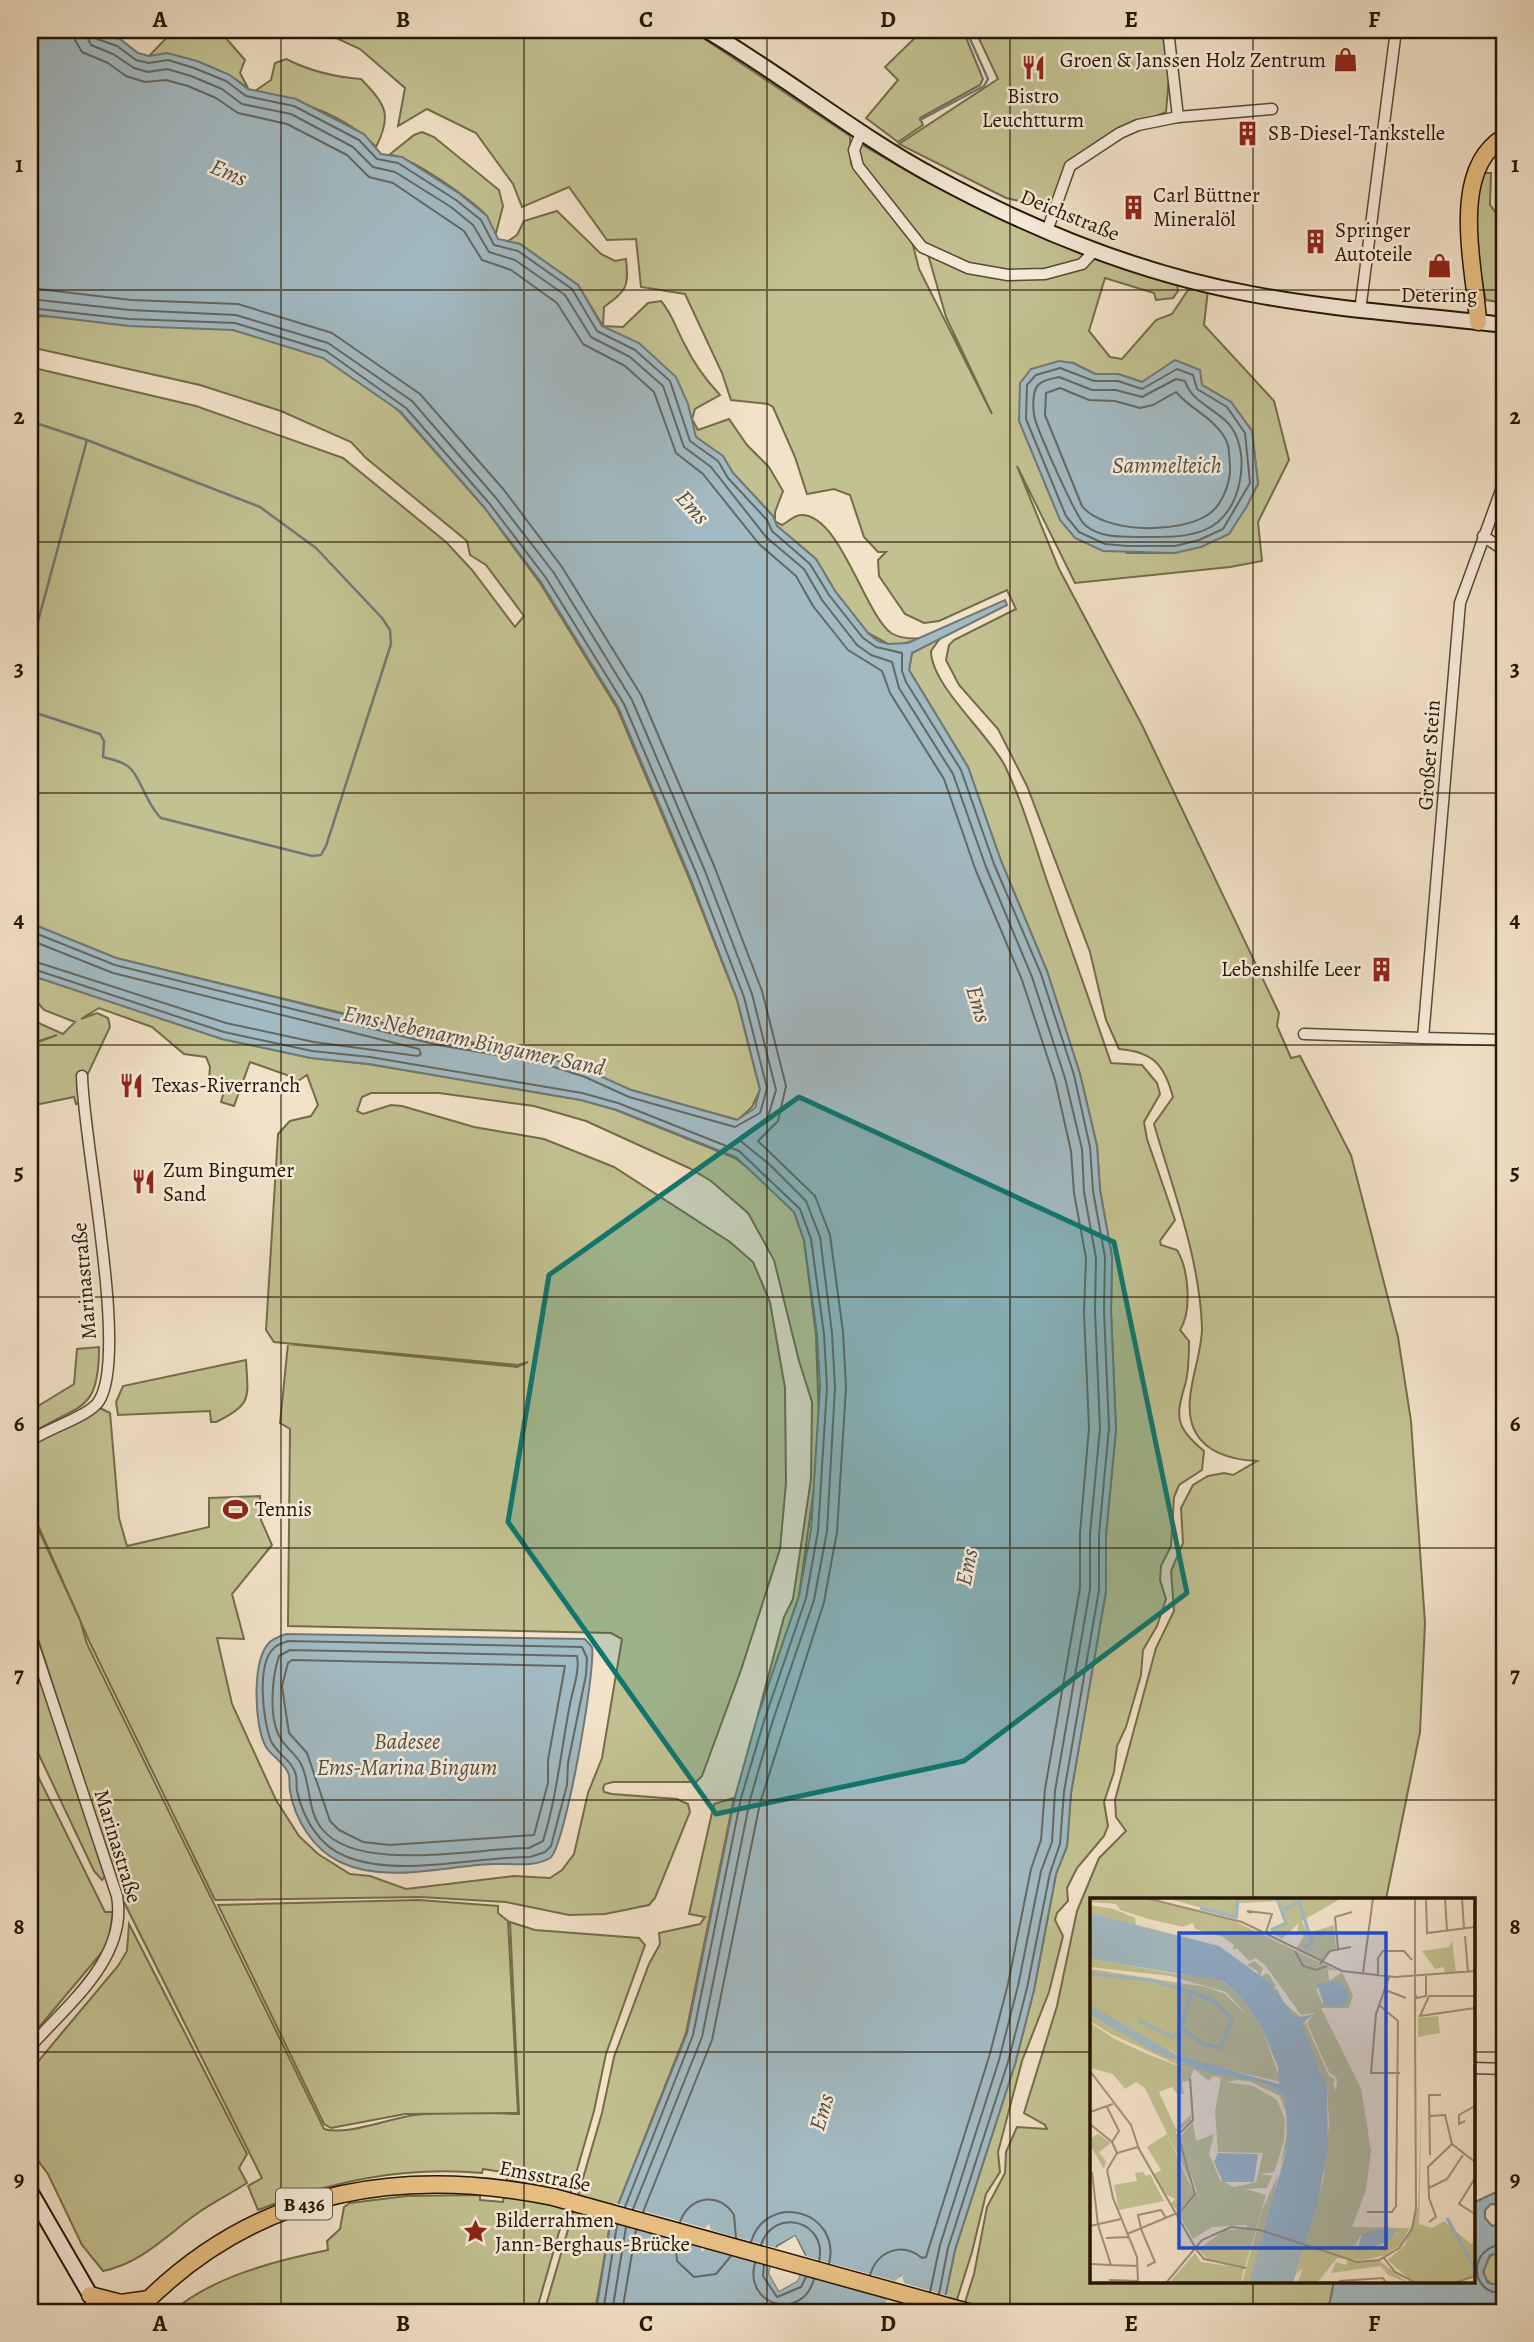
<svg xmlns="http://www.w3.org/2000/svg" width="1534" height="2342" viewBox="0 0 1534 2342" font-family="Alegreya,serif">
<rect width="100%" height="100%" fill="#f2e2c8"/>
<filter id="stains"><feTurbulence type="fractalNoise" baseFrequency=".00286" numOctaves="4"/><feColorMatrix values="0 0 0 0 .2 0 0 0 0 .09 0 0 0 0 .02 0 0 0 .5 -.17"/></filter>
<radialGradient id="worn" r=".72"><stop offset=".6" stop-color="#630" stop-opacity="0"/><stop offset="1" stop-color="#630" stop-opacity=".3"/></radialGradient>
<g fill="#c2c191" stroke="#746c49" stroke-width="2" fill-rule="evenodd">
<path d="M174,30H219L245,60L240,73L248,88C222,69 182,51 149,56Z"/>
<path d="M319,30H691L850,136L851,164L912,241L919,269L992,414L946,317L925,244L855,161L857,142L927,182L1044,238L1177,283L1178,291L1173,298L1156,300L1154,293L1105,278L1089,331L1110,357L1122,359L1156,320L1172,314L1188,290H1208L1204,325L1274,401L1289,460L1258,522L1262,561L1230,567L1075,583L1017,466L1059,569L1142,725L1279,1013L1277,1026L1291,1058L1300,1056L1351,1155L1398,1337L1411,1421L1425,1623L1420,1732L1386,1899H1091V2281H1334L1330,2302L1323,2312H962L974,2274L987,2207L1005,2173L1006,2152L1017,2127L1047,2129L1045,2125L1024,2113L1057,2006L1077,1911L1099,1858L1126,1831L1116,1817L1115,1800L1156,1648L1174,1611L1171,1571L1183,1543L1181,1508L1193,1485L1208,1476L1224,1473L1233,1475L1257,1461C1231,1460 1201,1452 1192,1424C1183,1395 1202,1358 1202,1328C1200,1259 1173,1190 1154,1124L1173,1097C1164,1064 1153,1052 1119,1049L1106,1020L1090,952L1027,786L998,729L959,685L946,660L949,645L954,640L1016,609L1007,590L939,621L924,623L905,614L879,576L878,560L886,552H878L864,537L850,495L834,489L807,494L795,457L773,407L768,404L731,400L722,373L685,294L641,287L636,239L607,240L569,187L522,207L513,184L476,133L427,109L398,126L405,88L360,49ZM1073,363L1095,374H1118L1142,382L1202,385L1231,402L1252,431L1258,484L1229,534L1175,553H1127L1047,489L1035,456Z"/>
<polygon points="923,30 963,30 983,79 980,85 920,118 923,125 898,142 866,118 898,80 885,67"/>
<polygon points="975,30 1164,30 1169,77 1166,112 1125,129 1070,164 1053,209 1006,198 899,144 998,79"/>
<path d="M286,59C310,71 334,77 361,79C385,104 393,114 376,147C346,115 298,100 255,91L271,80L275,63Z"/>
<path d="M422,132L434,137L499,190L503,206L496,233C490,228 490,220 485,214C471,200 408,154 389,155L414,135Z"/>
<path d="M1481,173H1491L1490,205L1504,223V309L1498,302L1486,300C1476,258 1471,215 1481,173Z"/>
<path d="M557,211L601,254L615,261L626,259C629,287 627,290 604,307L603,326L623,327L648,303L661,301C673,315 676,329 685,345C694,364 706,380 720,395L695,409L692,419L698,430L729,419L747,445L769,467L783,491L775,512V521L782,525C788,522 794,515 801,515C840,514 864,613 891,633C901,639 912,639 923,638L899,645L888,644L868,633L835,591L816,559L777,526L773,516L733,473L723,457L696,437L614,333L603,326L578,285L520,244L501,240L508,241L517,235L524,221Z"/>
<polygon points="30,316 280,319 324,349 400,412 484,507 540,583 617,708 689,878 737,1000 760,1090 752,1107 738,1120 631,1090 541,1054 440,1037 116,958 30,923 30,367 196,406 343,458 446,542 472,570 515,627 524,616 486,565 470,555 467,541 366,458 351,442 281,411 200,385 30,347"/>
<path d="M941,637L931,651C931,685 988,733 1005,766C1023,803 1034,843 1047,881C1069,942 1090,1002 1111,1063L1142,1065L1157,1083L1160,1094L1144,1122L1147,1139L1175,1220L1160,1241L1161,1245L1177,1250C1189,1270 1192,1311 1180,1330L1189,1341C1189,1355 1189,1371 1185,1385C1175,1418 1176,1428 1204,1451L1202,1470L1179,1485L1174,1497L1171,1546L1161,1566L1160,1580L1166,1599L1157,1626L1143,1650L1141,1675L1126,1727L1117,1746L1114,1772L1104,1802L1108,1826L1104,1836L1077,1868L1067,1888L1068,1901L1057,1913L1055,1920L1063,1936L1049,1992L1022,2061L998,2152L1000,2172L986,2194L972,2252L953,2312H942L955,2250L1015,2064L1034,1990L1056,1874L1067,1846L1071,1793L1106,1591V1535L1116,1429L1111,1311L1112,1257L1100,1190L1097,1146L1080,1074L1047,971L1001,861L968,767L909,670L912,653Z"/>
<polygon points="30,975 222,1039 311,1058 368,1064 581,1100 616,1110 735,1158 757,1175 794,1212 804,1240 816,1335 819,1420 815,1482 799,1596 758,1715 784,1617 793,1599 811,1479 812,1402 799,1361 774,1260 748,1213 711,1181 689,1168 586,1121 534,1106 439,1093 371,1093 362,1097 357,1111 363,1114 391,1105 402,1106 474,1127 544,1139 614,1167 730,1242 753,1262 770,1302 785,1388 786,1483 780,1549 741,1670 702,1776 696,1782 613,1782 605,1784 603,1788 604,1792 612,1794 677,1799 688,1804 690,1812 655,1898 649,1905 605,1914 569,1915 506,1902 420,1897 215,1900 90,1643 30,1507 30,1446 100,1408 110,1413 119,1518 127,1546 209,1527 209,1498 260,1496 261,1520 272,1545 232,1594 244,1639 217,1638 232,1704 276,1800 299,1836 318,1854 350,1874 370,1876 406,1889 514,1876 550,1878 562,1870 574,1854 588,1793 602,1758 622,1639 611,1633 288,1626 290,1429 280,1423 288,1344 517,1367 528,1362 518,1365 274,1342 266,1330 278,1134 290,1121 311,1116 318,1105 307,1075 298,1081 291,1079 287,1075 250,1062 234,1106 221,1102 227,1080 209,1078 210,1067 206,1057 184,1054 152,1027 99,1008 81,1019 97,1013 108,1018 110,1027 84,1082 77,1085 80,1103 76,1104 74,1097 30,1106 30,1045 57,1035 30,1044 30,1019 63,1034 75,1022 44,1010 38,1003 30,1002"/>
<path d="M99,1347C99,1417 77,1402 30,1435V1411L74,1384L77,1349Z"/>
<path d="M246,1360C248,1398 253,1404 216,1422H211L210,1411L118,1415L116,1402L123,1386Z"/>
<path d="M30,1511L80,1620L87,1644L324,2129C347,2136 390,2118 415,2115C450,2111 485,2113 519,2114L510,1922L535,1930L639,1938L645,1945L606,2054L594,2111L536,2312H172C211,2277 278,2260 328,2250L327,2241L340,2229L344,2207L350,2203L407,2196L480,2195V2200L503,2202L508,2173L483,2169L482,2173C403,2166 332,2181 258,2210L248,2186L262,2178L121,1896L30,1614Z"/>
<polygon points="30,1650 105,1876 102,1880 94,1871 30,1736"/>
<polygon points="30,1760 105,1912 113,1912 108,1945 30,2038"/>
<polygon points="734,1798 686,2033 610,2225 595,2312 544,2312 602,2113 614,2057 649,1964 660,1944 659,1933 700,1924 705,1917 689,1914 714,1804"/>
<polygon points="419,1900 498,1906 498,1913 508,1921 518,2113 405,2114 331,2128 324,2124 218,1905"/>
<path d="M129,1924L247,2154L239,2168L247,2183C230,2194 211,2203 195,2215C166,2236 140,2264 103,2271L82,2245L48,2174L30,2150V2071L118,1966L127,1951Z"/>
<polygon points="1494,2252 1504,2252 1504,2286 1494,2286 1484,2278 1483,2265"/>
</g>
<g fill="#a2bac2" stroke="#717875" stroke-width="2" fill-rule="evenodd">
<path d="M30,30H91L120,39L138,53L149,56L167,53L197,61L230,75L248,89L296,99L364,134L381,154L402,157L460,194L487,216L498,239L520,244L578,285L602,326L639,343L676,377L688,404L696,437L723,456L733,473L773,516L777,526L816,559L835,591L868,633L878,641L888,644L908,643L1005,600L1007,605L912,653L909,670L968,767L1001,861L1047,971L1080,1074L1097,1146L1100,1190L1112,1257L1111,1311L1116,1429L1106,1535V1591L1071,1793L1067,1846L1056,1874L1034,1990L1015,2064L955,2250L942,2312H895L901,2275L889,2312H596L610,2225L687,2033L735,1797L757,1718L799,1596L811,1530L820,1387L817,1334L804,1240L794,1212L736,1157L617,1110L581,1100L369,1064L311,1058L222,1039L30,975V923L116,958L440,1038L541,1056L587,1070L631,1090L737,1120L755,1108L760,1089L737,999L690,877L618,707L541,582L484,507L401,412L323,358L233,330L129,326L30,314ZM795,2236L805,2254L797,2281L779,2291L769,2273L777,2246Z"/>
<polygon points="1175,360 1200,370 1202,385 1231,402 1252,431 1258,484 1247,506 1229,534 1201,547 1175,553 1103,551 1075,538 1060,520 1019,421 1020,383 1031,369 1059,361 1073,363 1095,374 1118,374 1142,382"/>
<path d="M286,1634L585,1639L592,1647C596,1669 565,1848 550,1858C534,1868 510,1863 492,1864C444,1866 386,1884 340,1862C313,1849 295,1820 290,1791C289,1786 290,1780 289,1775C285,1762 272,1757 266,1747C254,1726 252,1663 268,1644C272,1639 280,1636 286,1634Z"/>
<polygon points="1494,2193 1504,2195 1504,2205 1491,2204 1485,2210 1485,2218 1492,2226 1504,2223 1504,2252 1490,2255 1483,2272 1488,2283 1504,2286 1504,2312 1323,2312 1330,2302 1334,2281 1473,2281 1473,2203"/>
</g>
<path fill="#f2e2c8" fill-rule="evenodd" d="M615,2203L705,2228L709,2224L711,2230L776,2248L795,2236L805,2256L895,2281L902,2275L904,2283L949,2296L946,2312L902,2302L900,2310L889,2312L885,2306L887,2298L800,2274L797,2281L779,2291L769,2273L771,2266L706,2248L702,2252L700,2246L608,2221ZM793,2240L801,2254L794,2279L781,2286L773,2273L780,2248Z"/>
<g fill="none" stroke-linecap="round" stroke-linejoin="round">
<g stroke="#646862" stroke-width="2">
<path d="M74,30L75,40L82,52L108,63L126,76L145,82L166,80L188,86L216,98L238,113L287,124L347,155L369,177L393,183L464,231L482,260L511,270L557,303L583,344L625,366L654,392L676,453L703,474L759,544L796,576L813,606L848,650L882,671L890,693L944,779L976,871L1022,980L1055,1080L1071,1151L1074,1193L1086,1258L1084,1312L1089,1428L1080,1533V1588L1045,1789L1041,1840L1031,1869L1008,1984L989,2057L926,2257L922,2258C902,2242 878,2250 870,2275"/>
<polyline points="84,30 91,45 113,54 134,68 148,72 167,69 191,76 222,89 242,104 291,114 353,147 373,167 395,172 451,207 473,225 489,252 515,260 565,295 591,337 630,357 663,386 684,447 711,467 766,537 804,569 822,600 857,645 871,655 892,662 899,688 953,774 986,867 1032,977 1065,1078 1082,1149 1084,1192 1096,1258 1095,1311 1100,1428 1090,1534 1090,1589 1055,1791 1052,1842 1041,1871 1018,1986 999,2060 940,2245 930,2292"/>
<polyline points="93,30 97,39 117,46 136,60 149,63 168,60 194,68 226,81 246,96 294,106 359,140 377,159 398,163 456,200 481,220 494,245 518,251 572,289 597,331 635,350 670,381 690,441 718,461 728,478 767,520 772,531 810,564 829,595 863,638 876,647 902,653 902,671 906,682 961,770 994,864 1041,974 1074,1075 1090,1147 1093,1191 1105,1257 1104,1311 1109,1428 1099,1534 1099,1590 1064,1792 1060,1844 1050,1873 1027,1988 1008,2062 948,2248 939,2294"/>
<polyline points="30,288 131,300 238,304 332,333 420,394 504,490 562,567 641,695 715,868 762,991 786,1086 778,1121 758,1141 815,1196 830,1235 843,1332 846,1387 837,1532 824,1602 760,1803 712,2040 643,2212"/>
<polyline points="30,299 130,310 236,315 328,343 412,401 496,498 554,573 632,700 705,871 752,994 776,1090 768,1117 738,1139 769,1164 806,1201 820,1237 832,1333 835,1387 827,1531 814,1600 772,1723 750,1800 702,2037 633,2209"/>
<polyline points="30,308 129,319 235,323 326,351 406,408 489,503 546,578 624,704 697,875 744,997 767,1088 760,1113 735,1127 629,1097 585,1077 539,1062 438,1045 115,965 30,931"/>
<polygon points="1060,368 1094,381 1118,381 1142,389 1177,369 1193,375 1197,389 1227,407 1245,433 1250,483 1223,529 1199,540 1175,546 1127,546 1105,544 1079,532 1066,516 1026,419 1027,385 1036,375"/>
<path d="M1059,377L1092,390H1116L1142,397L1176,379L1185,381C1193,407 1227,410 1237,438C1247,464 1240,503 1218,522C1198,539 1165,537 1141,537C1122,537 1100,538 1085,525C1076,518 1036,427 1034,415C1033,407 1033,395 1036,388C1040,380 1052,379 1059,377Z"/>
<path d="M1060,388L1089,400L1115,401L1140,408L1153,405L1176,392C1191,410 1215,418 1226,440C1230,447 1229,458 1230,466C1231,482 1222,505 1209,514C1181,534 1104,534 1082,506L1045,415L1046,393Z"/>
<polyline points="30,940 113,973 419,1049 421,1054 418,1056 314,1042 226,1023 30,960"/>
<polyline points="30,968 224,1032 312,1051 370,1057 582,1093 618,1103 739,1151 800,1209 811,1239 824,1334 827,1387 818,1531 806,1598 764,1721 741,1798 693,2035 625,2207"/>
<path d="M288,1641L582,1647L587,1658L586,1675L568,1763L567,1785L551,1846L545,1852L530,1857C474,1857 397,1878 345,1856C319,1846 303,1818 297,1791C296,1785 297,1780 296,1775C292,1760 277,1754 271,1741C263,1721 256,1664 274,1648C277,1644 284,1643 288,1641Z"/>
<path d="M290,1650L577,1656C580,1671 573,1688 570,1704C561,1750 557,1796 543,1841L529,1848C476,1848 358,1874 322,1829C307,1811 311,1784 301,1764C296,1754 287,1749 281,1739C268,1719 272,1677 279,1656Z"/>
<polygon points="292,1660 565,1666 548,1760 548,1783 534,1835 390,1845 363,1842 339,1830 330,1821 307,1753 289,1733 282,1686 288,1663"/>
<path d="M680,2222C689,2196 720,2191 734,2215L736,2238"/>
<polyline points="675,2241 677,2261 694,2277 716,2274 731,2256"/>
<path d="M751,2242C767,2190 842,2211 829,2264"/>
<path d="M761,2245C774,2206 828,2221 819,2261"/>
<path d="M1504,2245C1469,2244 1467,2295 1504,2293"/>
<path d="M755,2263C743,2305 802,2323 814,2279"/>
<polyline points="764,2265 763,2276 777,2297 801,2287 806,2277"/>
<polyline points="603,2312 617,2225"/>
<polyline points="612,2312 626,2227"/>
<polyline points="622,2312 636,2230"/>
</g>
<g stroke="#717875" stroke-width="2.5">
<polyline points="920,120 984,86 988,79 966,30"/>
<polyline points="30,421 87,440 30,651"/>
<path d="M30,711L100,734L104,741L103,757C110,759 119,761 126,765C140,773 146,805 161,818L312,856L321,855L326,846L391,644L390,630L382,618L316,548L260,507L87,440"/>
</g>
<defs>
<g id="minor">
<polyline points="1168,30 1178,117"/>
<polyline points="861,133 854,150 858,166 922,247 968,268 1008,275 1045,274 1082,264 1095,250"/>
<polyline points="1047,231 1070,166 1120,133 1138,125 1178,117 1272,109"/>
<polyline points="1360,311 1396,30"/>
<polyline points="1504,482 1460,603 1423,1038 1504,1040"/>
<polyline points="1483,536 1504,550"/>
<polyline points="1304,1034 1423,1038"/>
<path d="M30,1441C46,1429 90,1416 99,1401C129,1354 83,1141 82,1076"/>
<path d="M30,1634L117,1896C128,1958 67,2005 30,2047"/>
<polyline points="1473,2068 1504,2069"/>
</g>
<g id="secondary">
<path d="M706,30C783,75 854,133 933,176C1032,230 1141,274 1251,294C1335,310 1420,315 1504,325"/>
<polyline points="30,2191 100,2312"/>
</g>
<g id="primary">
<polyline points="90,2295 121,2303 149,2299"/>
<path d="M136,2312C250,2192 395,2165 553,2197L968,2312"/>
</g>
<path id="trunk" d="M1478,322C1475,268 1448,171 1504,137"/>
</defs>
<use href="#minor" stroke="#5a4933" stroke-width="13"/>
<use href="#secondary" stroke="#271601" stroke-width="18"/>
<use href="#primary" stroke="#271601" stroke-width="19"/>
<use href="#trunk" stroke="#271601" stroke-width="19"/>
<use href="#minor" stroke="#f7ecdb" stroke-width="10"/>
<use href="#secondary" stroke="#f7ecdb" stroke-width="14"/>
<use href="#primary" stroke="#e9c184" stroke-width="16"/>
<use href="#trunk" stroke="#e9c184" stroke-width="16"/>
</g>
<path fill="#0f766e" fill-opacity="0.2" stroke="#0f766e" stroke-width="5" stroke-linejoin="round" d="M799,1097L1114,1242L1187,1593L964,1761L716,1814L508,1522L549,1275Z"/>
<path fill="none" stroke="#271601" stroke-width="2" stroke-opacity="0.55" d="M281,30V2312M524,30V2312M767,30V2312M1010,30V2312M1253,30V1899M30,290H1504M30,542H1504M30,793H1504M30,1045H1504M30,1297H1504M30,1548H1504M30,1800H1504M30,2052H1091M1473,2052H1504M1253,2281V2312"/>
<defs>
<symbol id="shop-bare" viewBox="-9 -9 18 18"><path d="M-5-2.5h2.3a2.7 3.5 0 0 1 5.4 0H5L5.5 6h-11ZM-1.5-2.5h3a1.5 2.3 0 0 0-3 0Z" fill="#8f2418" stroke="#f7ecdb" stroke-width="2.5" paint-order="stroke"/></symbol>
<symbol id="restaurant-bare" viewBox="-9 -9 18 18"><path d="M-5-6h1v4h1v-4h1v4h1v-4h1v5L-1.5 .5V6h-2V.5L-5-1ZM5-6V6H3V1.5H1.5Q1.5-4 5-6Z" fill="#8f2418" stroke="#f7ecdb" stroke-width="2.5" paint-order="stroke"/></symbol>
<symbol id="building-bare" viewBox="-9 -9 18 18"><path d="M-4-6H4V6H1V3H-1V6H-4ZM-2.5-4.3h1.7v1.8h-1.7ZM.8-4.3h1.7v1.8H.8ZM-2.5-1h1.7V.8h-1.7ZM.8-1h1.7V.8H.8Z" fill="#8f2418" stroke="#f7ecdb" stroke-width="2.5" paint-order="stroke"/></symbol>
<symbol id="stadium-bare" viewBox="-9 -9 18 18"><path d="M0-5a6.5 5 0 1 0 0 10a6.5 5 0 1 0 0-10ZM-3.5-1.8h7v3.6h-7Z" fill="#8f2418" stroke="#f7ecdb" stroke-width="2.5" paint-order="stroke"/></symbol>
<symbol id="sight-bare" viewBox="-9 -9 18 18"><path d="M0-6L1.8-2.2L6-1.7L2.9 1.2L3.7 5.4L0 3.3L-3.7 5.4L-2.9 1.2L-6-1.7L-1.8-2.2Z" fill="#8f2418" stroke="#f7ecdb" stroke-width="2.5" paint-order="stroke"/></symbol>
</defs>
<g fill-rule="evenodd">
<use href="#shop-bare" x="1328" y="42" width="35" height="35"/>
<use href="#restaurant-bare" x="1016" y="50" width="35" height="35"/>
<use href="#building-bare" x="1230" y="116" width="35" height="35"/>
<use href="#building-bare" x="1116" y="190" width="35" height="35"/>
<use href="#building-bare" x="1298" y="224" width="35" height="35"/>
<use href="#shop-bare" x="1422" y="248" width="35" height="35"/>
<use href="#building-bare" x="1364" y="952" width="35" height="35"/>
<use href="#restaurant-bare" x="114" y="1068" width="35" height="35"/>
<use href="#restaurant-bare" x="126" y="1164" width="35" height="35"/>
<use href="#stadium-bare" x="218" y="1492" width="35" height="35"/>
<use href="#sight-bare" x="458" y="2214" width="35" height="35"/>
</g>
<g text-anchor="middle" stroke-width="5" stroke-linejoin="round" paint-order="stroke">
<rect fill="#f7ecdb" stroke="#655642" stroke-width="2" x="276" y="2188.5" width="56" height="31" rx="5"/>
<g font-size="19" font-weight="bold" fill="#271601">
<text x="304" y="2211">B 436</text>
</g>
<g font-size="21" fill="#271601" stroke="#f7ecdb" text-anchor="start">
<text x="1326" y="67" text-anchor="end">Groen &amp; Janssen Holz Zentrum</text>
<text x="1033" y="103" text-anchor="middle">Bistro<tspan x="1033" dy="24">Leuchtturm</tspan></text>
<text x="1268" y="140">SB-Diesel-Tankstelle</text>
<text x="1153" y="202">Carl Büttner<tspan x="1153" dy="24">Mineralöl</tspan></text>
<text x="1335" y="237">Springer<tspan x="1335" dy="24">Autoteile</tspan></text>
<text x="1439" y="302" text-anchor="middle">Detering</text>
<text x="1361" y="976" text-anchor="end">Lebenshilfe Leer</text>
<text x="152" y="1092">Texas-Riverranch</text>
<text x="163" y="1177">Zum Bingumer<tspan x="163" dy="24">Sand</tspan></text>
<text x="255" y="1516">Tennis</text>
<text x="495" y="2227">Bilderrahmen<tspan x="495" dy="24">Jann-Berghaus-Brücke</tspan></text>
</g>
<g font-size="21" fill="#271601" stroke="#f7ecdb">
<text transform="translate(1070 215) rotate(22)" y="7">Deichstraße</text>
<text transform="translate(1429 755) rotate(-86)" y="7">Großer Stein</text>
<text transform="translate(84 1281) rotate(-95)" y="7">Marinastraße</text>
<text transform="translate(118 1846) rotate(73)" y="7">Marinastraße</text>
<text transform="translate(545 2176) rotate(11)" y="7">Emsstraße</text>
</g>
<g font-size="23" font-style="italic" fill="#524f45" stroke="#f7ecdb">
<text transform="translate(229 172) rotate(23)" y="8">Ems</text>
<text x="1167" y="473">Sammelteich</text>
<text transform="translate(693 507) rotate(48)" y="8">Ems</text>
<text transform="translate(979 1004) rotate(73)" y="8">Ems</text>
<text transform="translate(474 1040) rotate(12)" y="8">Ems Nebenarm Bingumer Sand</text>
<text transform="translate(966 1567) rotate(-79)" y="8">Ems</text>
<text x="407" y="1749">Badesee<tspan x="407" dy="26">Ems-Marina Bingum</tspan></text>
<text transform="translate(821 2112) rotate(-74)" y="8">Ems</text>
</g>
</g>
<g transform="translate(1090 1898)">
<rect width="385" height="385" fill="#f2e2c8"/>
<path d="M0,0H52L138,20L248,73L238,72L239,83L252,74L263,97L259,110H231L271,190L281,253L276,292L262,329L320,330L310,347L295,357L274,362L247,360L227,385H208L213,369L206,377L233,283L239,227L237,189L212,125L216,121L215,124L239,178L245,181L243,186L246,193L247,182L245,178L240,176L217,125L225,115L211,117L175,67L166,60L159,63L147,50L143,52L144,47L133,39L105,31L103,25L93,29L59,21L30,12L26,6L0,4ZM237,85L243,86L247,109L232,105L226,91ZM298,329L308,334L294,347L283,352L265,349L270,338ZM252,0L212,23L222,46L219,35L244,27L246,50L231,63L206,51L214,38L207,32L209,25L192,41L181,34L197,25L190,3L149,5L145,19L83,2ZM0,7L24,11L45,20L46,27L0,15ZM362,42L366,75L355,76L354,69L345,71L332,53L359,49ZM0,61L93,77L127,78L154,103L172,130L191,184L105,164L46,137L0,107V71L116,89L135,96L159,119L136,94L80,78L0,69ZM164,63L173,70L170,79L178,75L186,88L183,92L187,91L194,105L213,121L206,120L183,94L175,81L170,79L167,73L157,67ZM0,118L91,165L172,184L196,198L199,215V234L197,250L191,266L199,224L190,198L161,184L148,182L137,184L163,188L187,202L195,222L194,243L184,274L170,276L182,278L177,290L156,291L176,297L155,369L117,361L108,351L135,332L157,331V327L122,329L103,341L89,317L107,294L89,240L103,224L106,243L124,236L119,256L130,282L144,289L166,284L173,255L128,254L125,214L131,180L123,178L119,183L104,171L99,183L92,184L94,196H87L82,189L69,194L86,231L102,216L100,224L86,234L102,287L55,190L46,184L35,191L23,176L0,170V125L25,141L57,156L99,172L19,135L0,123ZM348,118L350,135L328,139V120ZM332,192L329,326L342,330L354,323L381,346L385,343V378L364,385H324L298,362L315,347L328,308ZM8,236L21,245L9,254L16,263L14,271L0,247V241ZM77,236L104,295L88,314L81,305L85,301L75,296L64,276L71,272L57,249ZM53,274L56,278L60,276L74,303L29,312L24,287L47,283L45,275ZM188,277L182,309L159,385H152L172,312ZM105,355L111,364L154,370L151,385H79ZM257,362L290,363L318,385L298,377L291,368L241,375L246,364L256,367Z" fill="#c2c191" fill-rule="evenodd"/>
<path d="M0,15L129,48L180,85L206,120L225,116L212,125L237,189L238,249L228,303L203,385H159L197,250L196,198L172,184L119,175L65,154L1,118L0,107L87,157L189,186L188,169L172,130L154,103L133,83L0,61ZM247,83L258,93L257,103L248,109L234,107L227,86ZM128,255L168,256L164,284H133L124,264ZM298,329L308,333L298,344L266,355L272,336Z" fill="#a2bac2"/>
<path fill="none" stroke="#a2bac2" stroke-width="3.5" d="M209,3L222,45L214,50M110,10L146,19L148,0M194,12L215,0M181,32L196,25L187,0M0,76L60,82L101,94L91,130L83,139L48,122M93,131L111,145L131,150L142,121L124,103L102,94M357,320L385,371"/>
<path fill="none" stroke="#a19078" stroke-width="2" d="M56,0L152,24L252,73L305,79L385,73M325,0V127M336,0L337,35L385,29M355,0L357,32M372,0L374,30M161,15L157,13L182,16L176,34M375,38L378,74M248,51L245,19L262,14M205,53L213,68L226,72L237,68M230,66L240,53L261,49M273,75L283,0M288,78V60L293,53H314L322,62M299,79L286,116L281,175H310M295,92L316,100M325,96L327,100L336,98V78M385,98H339L330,118L385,110M0,173L41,227L49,251L105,349M17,209L29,233L22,244L27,255M0,214L23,206M340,218L355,217L362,246L385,264M375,223L369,226V217L385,208M0,226L22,244M340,257L339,197H351M17,272L23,300L47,359L48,385M17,272L27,255L48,249M2,274L8,327L21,367L48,368M385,280L369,306L385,316M339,290L357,281L373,257M277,314H302L306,308L308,123L289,107M339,324L346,319L339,300L338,269L362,246M0,328L31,321M51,330L48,317L71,312L76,320M51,331L65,364L57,368M37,336L90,314L105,296L88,237L103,222L100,180M16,340L39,339M105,350L114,361L156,370M294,360L305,374L326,385M0,366L21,367M19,382L48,383M249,383L293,380L296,385M76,385L112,342L141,329L170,332L267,364L289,362L309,350L322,331L326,310L325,126M364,385L385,378"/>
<path fill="#1d4ed8" fill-opacity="0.15" stroke="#1d4ed8" stroke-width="3.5" d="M89,35H296V350H89Z"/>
<rect width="385" height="385" fill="none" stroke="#271601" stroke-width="3.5"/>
</g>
<rect width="1534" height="2342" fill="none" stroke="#f2e2c8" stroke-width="77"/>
<rect x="38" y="38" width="1458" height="2266" fill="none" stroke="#271601" stroke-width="2.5"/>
<g font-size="23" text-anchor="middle" font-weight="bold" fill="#271601">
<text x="160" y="27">A</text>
<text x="403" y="27">B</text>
<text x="646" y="27">C</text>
<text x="888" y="27">D</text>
<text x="1131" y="27">E</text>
<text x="1374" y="27">F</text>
<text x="19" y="172">1</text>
<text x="1515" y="172">1</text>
<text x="19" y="424">2</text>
<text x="1515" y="424">2</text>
<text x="19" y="676">3</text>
<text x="1515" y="676">3</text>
<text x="19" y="927">4</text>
<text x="1515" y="927">4</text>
<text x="19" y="1179">5</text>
<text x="1515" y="1179">5</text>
<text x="19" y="1431">6</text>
<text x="1515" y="1431">6</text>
<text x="19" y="1682">7</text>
<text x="1515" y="1682">7</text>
<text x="19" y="1934">8</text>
<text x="1515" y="1934">8</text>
<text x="19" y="2186">9</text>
<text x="1515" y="2186">9</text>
<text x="160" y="2331">A</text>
<text x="403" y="2331">B</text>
<text x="646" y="2331">C</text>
<text x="888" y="2331">D</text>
<text x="1131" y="2331">E</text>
<text x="1374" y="2331">F</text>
</g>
<rect width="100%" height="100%" filter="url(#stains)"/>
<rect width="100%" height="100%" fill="url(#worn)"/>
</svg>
